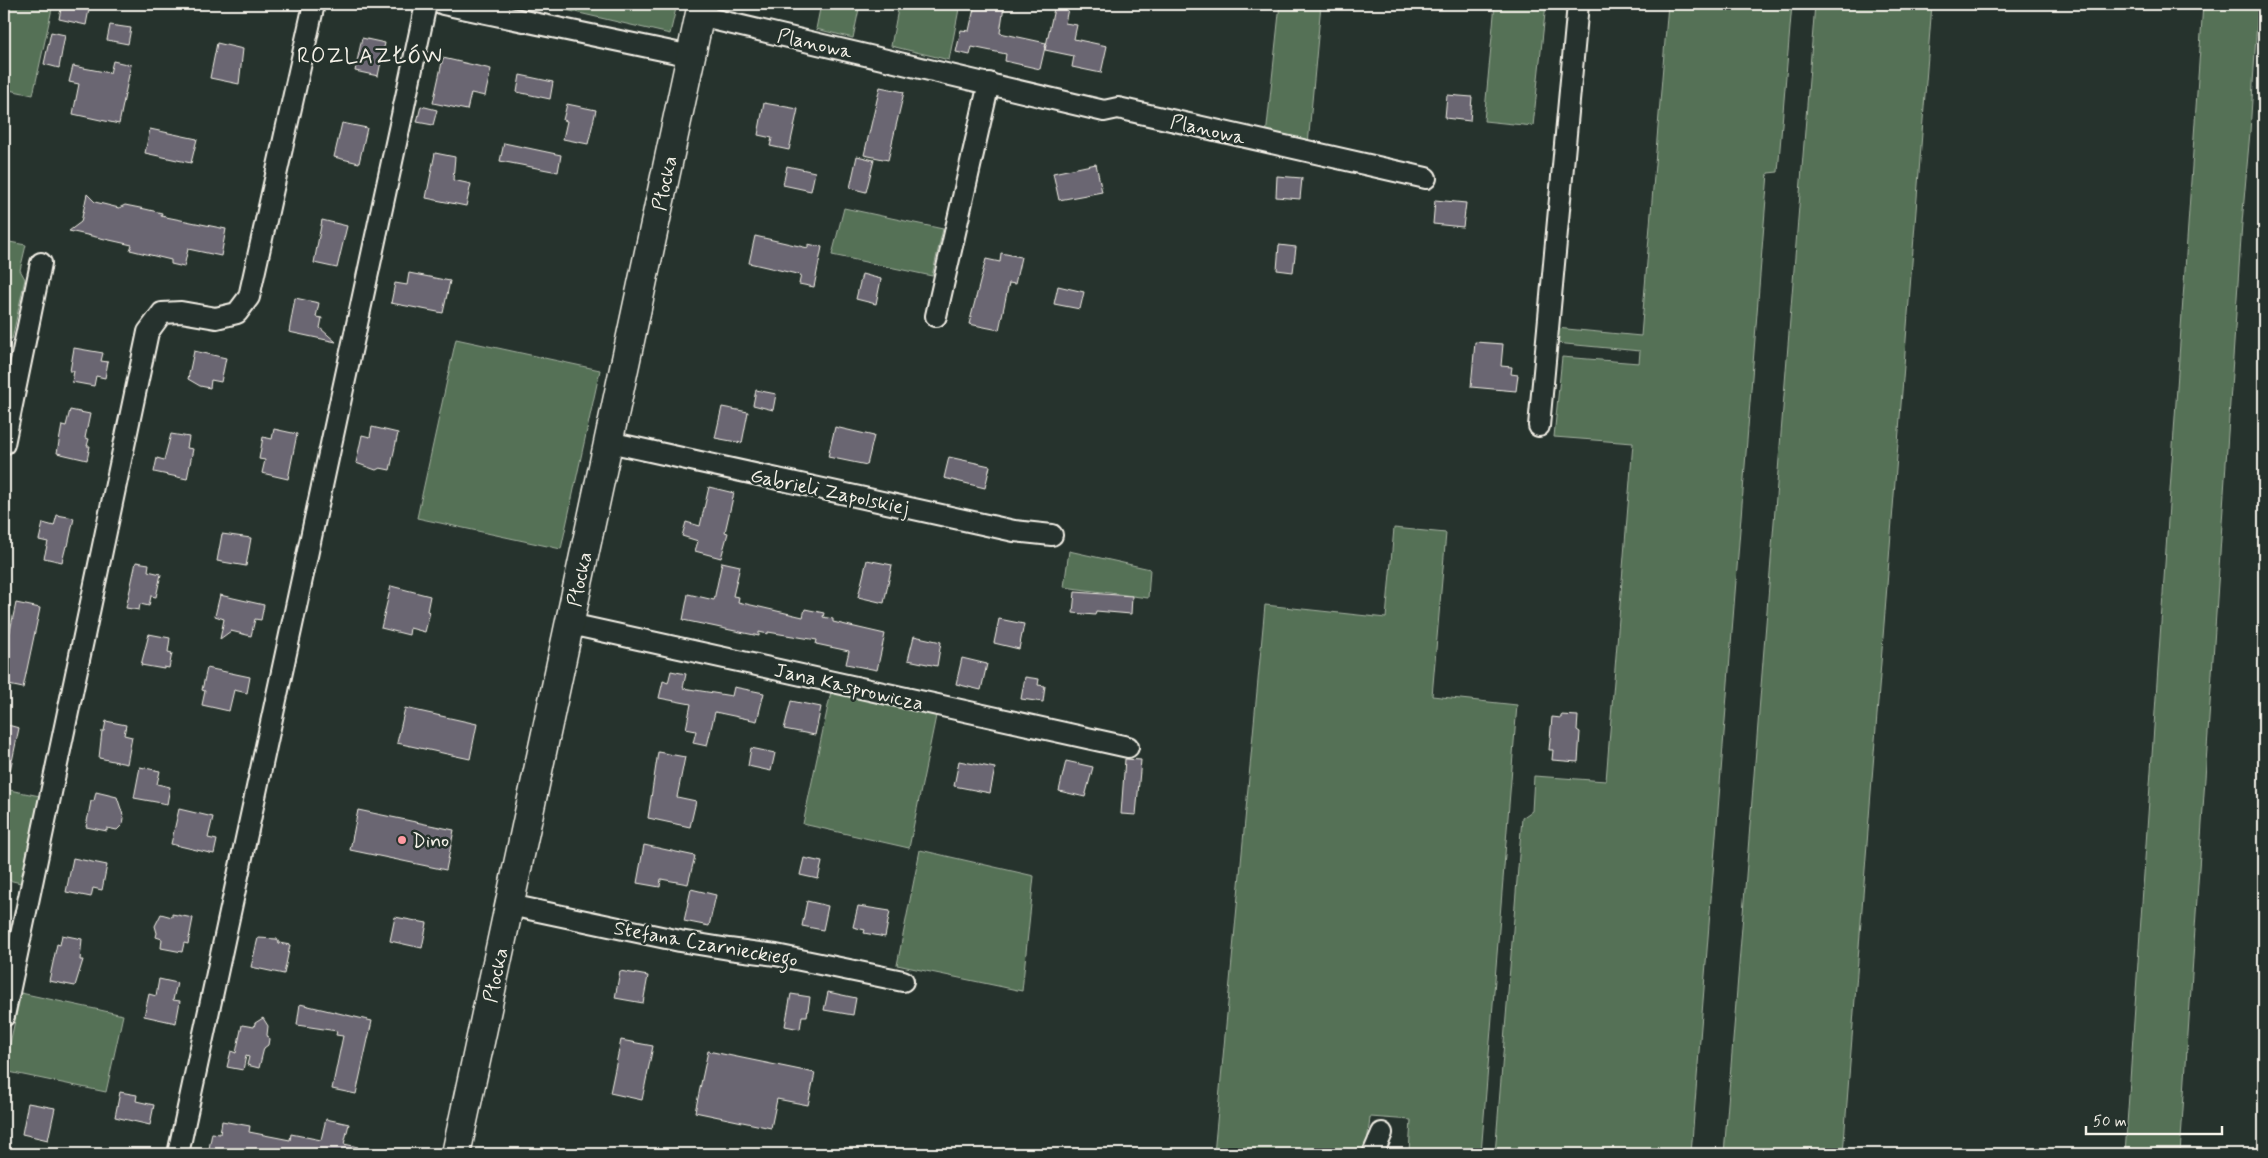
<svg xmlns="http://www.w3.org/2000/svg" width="2268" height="1158" viewBox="0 0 2268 1158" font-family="Mynerve,sans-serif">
<rect width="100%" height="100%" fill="#26332d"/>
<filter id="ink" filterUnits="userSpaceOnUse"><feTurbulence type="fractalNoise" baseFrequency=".02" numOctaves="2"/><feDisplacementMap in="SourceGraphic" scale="10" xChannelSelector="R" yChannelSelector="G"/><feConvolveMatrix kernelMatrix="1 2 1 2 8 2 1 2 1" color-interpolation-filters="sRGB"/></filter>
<g filter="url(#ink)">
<g fill="#557157" stroke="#a4b1a0">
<polygon points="4,4 53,4 33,95 4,89"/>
<polygon points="540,4 677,4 670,34"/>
<polygon points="821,4 860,4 853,38 816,29"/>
<polygon points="899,4 960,4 949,60 891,46"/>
<polygon points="1280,4 1321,4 1308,145 1266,136"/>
<polygon points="1495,4 1546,4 1533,126 1484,121"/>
<polygon points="1668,4 1792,4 1778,172 1768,173 1691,1154 1495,1154 1522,818 1532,811 1534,776 1606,781 1633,443 1554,437 1562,357 1639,363 1640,351 1555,343 1556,328 1641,336"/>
<polygon points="1815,4 1932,4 1843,1154 1724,1154"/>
<polygon points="2203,4 2258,4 2250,132 2242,223 2180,1154 2125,1154"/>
<polygon points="844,208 943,229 932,276 832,255"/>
<polygon points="4,241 26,245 20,270 25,279 12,339 4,338"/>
<polygon points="456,339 600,370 561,549 417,518"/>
<polygon points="1394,528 1446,533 1432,696 1517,705 1481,1154 1401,1154 1409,1152 1411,1120 1370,1117 1366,1154 1214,1154 1265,605 1386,618"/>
<polygon points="1069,551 1150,569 1148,598 1064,587"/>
<polygon points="831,692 885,703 936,716 909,848 803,824"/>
<polygon points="4,789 40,796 21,883 4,879"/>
<polygon points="920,850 1034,876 1022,991 897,965"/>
<polygon points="21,993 123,1015 106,1092 4,1071"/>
</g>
<g fill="#6a6672" stroke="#f4f1e8">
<polygon points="62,4 90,4 86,25 59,19"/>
<polygon points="975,4 1004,6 1000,33 1046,43 1040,69 1005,61 1006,54 972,47 970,55 956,52 961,30 969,31"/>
<polygon points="1055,4 1069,4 1065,23 1077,25 1074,39 1107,46 1101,73 1072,67 1074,56 1045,50"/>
<polygon points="110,25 131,28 128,44 107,40"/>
<polygon points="51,32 65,35 59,68 44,64"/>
<polygon points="362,38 385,43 378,76 355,71"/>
<polygon points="217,43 243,49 239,84 210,78"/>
<polygon points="443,58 491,69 485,96 471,93 467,110 433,103"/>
<polygon points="113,61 131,65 119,124 73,114 79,84 69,82 73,66 110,73"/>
<polygon points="520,75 553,82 550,99 517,92"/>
<polygon points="880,87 904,92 888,160 864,155"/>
<polygon points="1447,95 1472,97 1470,121 1445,118"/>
<polygon points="764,103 798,109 789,150 770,146 772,138 758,135"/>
<polygon points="567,104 596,110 588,144 563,139 567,121 563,120"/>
<polygon points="421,106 437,110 433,125 417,122"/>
<polygon points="342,123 367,128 359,163 334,157"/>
<polygon points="150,129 197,139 191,163 145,153"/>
<polygon points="504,143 561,155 558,172 500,161"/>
<polygon points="435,153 455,157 453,180 471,184 466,206 426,198"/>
<polygon points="857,156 874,160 866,192 850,188"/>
<polygon points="1096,164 1102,192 1059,200 1053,173"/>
<polygon points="787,166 815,172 811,191 783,185"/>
<polygon points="1277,176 1302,178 1300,199 1276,197"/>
<polygon points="87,194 95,202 119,208 125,205 145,209 162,213 161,216 226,229 221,256 188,249 184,267 171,264 171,260 130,250 132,245 69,231 81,222"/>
<polygon points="1435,200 1466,203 1463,227 1433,224"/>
<polygon points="322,220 347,226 337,268 314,263"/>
<polygon points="755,236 808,248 808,244 822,247 814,287 799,284 801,275 749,263"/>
<polygon points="1279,245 1296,247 1293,272 1277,270"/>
<polygon points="1001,253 1021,257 1015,284 1009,283 999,330 969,324 986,259 1000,262"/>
<polygon points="409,273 450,281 443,313 391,303 395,283 407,285"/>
<polygon points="862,274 881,279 876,304 856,299"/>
<polygon points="1058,286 1084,292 1080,309 1054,304"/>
<polygon points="295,298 319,303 316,317 322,318 320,328 336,342 289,332"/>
<polygon points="1475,342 1503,344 1501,366 1512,367 1511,374 1518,375 1516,391 1471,387"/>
<polygon points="74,348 103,353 101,361 108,362 105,378 96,376 94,386 72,382 74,371 70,371"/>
<polygon points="194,351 226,358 221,382 211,380 210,388 200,386 188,379"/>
<polygon points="756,390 776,394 773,410 753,405"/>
<polygon points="722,407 748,412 742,443 715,438"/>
<polygon points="70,410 90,414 85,438 89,439 87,446 90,446 87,460 57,453 62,425 66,426"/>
<polygon points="372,427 398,433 390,470 380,468 376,470 356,463 362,435 370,437"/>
<polygon points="835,427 874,436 867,465 828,457"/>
<polygon points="274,429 297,434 288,479 262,473 265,460 259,459 263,437 272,439"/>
<polygon points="171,434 189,437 187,448 193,449 187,479 154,472 157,458 164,460"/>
<polygon points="949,457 990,466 985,488 944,478"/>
<polygon points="709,487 734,493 725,532 728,533 721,558 695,551 698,541 682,536 686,522 700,526"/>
<polygon points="57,515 74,518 68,546 66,546 62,562 44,558 48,542 39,540 43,523 54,526"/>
<polygon points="222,534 251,538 246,566 217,561"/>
<polygon points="867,560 892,565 884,603 858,597"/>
<polygon points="136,562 149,564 148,571 161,574 156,597 151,596 149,606 140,604 139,610 126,608"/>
<polygon points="722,562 740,566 733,596 739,597 738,602 803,617 805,609 824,613 823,617 833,619 833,622 885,634 877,670 846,664 849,651 816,644 817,640 768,632 768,634 759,632 759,636 683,620 688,594 714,600"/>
<polygon points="391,586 430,596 427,611 430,612 425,632 410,628 409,635 381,628"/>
<polygon points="1075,592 1132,596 1131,614 1096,611 1095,615 1073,613"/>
<polygon points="220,595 264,605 261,620 255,619 251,636 231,631 220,639 224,619 215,616"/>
<polygon points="16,603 40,608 23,688 4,684 4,659"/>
<polygon points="999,619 1024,624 1019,649 994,643"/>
<polygon points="149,634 170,638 168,652 172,653 169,668 164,667 164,669 141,665"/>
<polygon points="914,636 941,642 937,666 908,660"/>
<polygon points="962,658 987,664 981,690 956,684"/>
<polygon points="207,668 250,677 247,693 234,690 229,711 202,705 205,691 202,690"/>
<polygon points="671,671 686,674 683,688 732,696 734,687 764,693 757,721 715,712 707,746 693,743 696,731 686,729 691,704 659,698 663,681 668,683"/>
<polygon points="1025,677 1039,679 1038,685 1045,686 1043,702 1021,699"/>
<polygon points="791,701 821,707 815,735 784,729"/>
<polygon points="405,708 477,724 470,759 397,743"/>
<polygon points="1561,715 1578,716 1577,730 1580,732 1578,762 1552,760 1553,750 1549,750 1552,717 1561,718"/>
<polygon points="106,721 126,725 124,735 132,737 127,764 99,758 102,731 104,731"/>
<polygon points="4,724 19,728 10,771 4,770"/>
<polygon points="751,748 775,753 771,771 748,766"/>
<polygon points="658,752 685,757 677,797 696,801 690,827 648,818"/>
<polygon points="1125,759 1141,760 1136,815 1121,814"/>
<polygon points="959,761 995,768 990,793 954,786"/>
<polygon points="1066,761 1093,767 1085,797 1059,791"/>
<polygon points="140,767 160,771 157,784 170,787 167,804 134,798"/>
<polygon points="96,792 117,797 124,818 123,824 117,830 107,828 107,831 86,827 91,801 94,801"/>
<polygon points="179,809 213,817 208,838 217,840 214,854 171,844"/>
<polygon points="358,810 454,830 446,870 350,850"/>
<polygon points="644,845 695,856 688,884 661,879 660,887 637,883"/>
<polygon points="73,858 107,865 102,890 93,888 91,897 66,892"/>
<polygon points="804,858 822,862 818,879 800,875"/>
<polygon points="691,889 716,895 709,926 684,921"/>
<polygon points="807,901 828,906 823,930 802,926"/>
<polygon points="858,906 890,911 885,937 864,933 865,930 853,927"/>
<polygon points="161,914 172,917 172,914 193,918 188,944 184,943 182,952 161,948 162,939 156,937 157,933 155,926"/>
<polygon points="395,917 427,923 422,948 390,941"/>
<polygon points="62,935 82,939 80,960 83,960 75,986 49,981 57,944 60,945"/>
<polygon points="258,938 277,939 279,943 290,945 284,974 251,967"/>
<polygon points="620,971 648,976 643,1003 615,998"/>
<polygon points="159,979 177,983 173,1000 180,1001 176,1023 144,1016 149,994 156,996"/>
<polygon points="828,992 856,998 853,1015 824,1010"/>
<polygon points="791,994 810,997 807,1016 802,1016 800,1029 785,1026"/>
<polygon points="300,1004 372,1021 356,1094 332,1089 343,1036 336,1035 337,1031 297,1025"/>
<polygon points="263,1018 268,1026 267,1035 269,1039 268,1045 264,1048 259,1068 247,1065 249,1057 246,1056 243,1070 227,1067 231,1051 236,1053 242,1025 254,1027 255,1023"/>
<polygon points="621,1040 653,1046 642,1100 610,1093"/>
<polygon points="708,1051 815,1073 808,1105 777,1099 771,1128 695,1112"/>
<polygon points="120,1092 137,1095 136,1101 154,1105 150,1125 115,1117"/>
<polygon points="28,1103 55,1108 48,1140 22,1134"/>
<polygon points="326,1119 349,1124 344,1144 358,1147 357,1154 208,1154 212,1133 220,1134 222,1121 250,1126 249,1132 290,1140 291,1134 321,1140"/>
</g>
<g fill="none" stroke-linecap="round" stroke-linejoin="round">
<defs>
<g id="street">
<polyline points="443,4 691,56"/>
<polyline points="699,16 1104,111 1118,108 1426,178"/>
<polyline points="936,316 989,83"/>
<polyline points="1539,426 1578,4"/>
<polyline points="609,442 1014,531 1052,535"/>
<polyline points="4,444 41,263"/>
<polyline points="570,624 1128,747"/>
<polyline points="510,905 680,941 729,949 776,955 903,981"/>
<polyline points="4,1016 148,332 162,313 181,312 216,318 237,313 249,297 314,4"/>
<polyline points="178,1154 426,4"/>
<polyline points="1373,1154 1382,1133"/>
</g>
<polyline id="secondary" points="456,1154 702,4"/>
</defs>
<use href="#street" stroke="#f4f1e8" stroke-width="24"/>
<use href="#secondary" stroke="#f4f1e8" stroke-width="31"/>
<use href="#street" stroke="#26332d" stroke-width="20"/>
<use href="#secondary" stroke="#26332d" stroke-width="28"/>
</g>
</g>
<circle fill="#ff9aa2" stroke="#26332d" stroke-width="2" cx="402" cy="840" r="5"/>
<g text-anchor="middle" stroke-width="5" stroke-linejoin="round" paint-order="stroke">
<g font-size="20" fill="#f4f1e8" stroke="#26332d">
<text transform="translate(815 43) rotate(13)" y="7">Planowa</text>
<text transform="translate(1208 129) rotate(13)" y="7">Planowa</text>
<text transform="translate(664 183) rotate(-78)" y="7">Płocka</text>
<text transform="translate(830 491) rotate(12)" y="7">Gabrieli Zapolskiej</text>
<text transform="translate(579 579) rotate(-78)" y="7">Płocka</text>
<text transform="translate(849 686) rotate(13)" y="7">Jana Kasprowicza</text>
<text transform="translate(706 943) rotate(10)" y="7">Stefana Czarnieckiego</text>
<text transform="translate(495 975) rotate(-78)" y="7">Płocka</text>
</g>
<g font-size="20" fill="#f4f1e8" stroke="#26332d" text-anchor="start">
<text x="412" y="847">Dino</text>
</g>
<g font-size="22" letter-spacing="1" fill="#f4f1e8" stroke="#26332d">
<text x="370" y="63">ROZLAZŁÓW</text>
</g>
</g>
<rect width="2268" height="1158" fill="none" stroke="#26332d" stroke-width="20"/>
<rect x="10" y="10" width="2248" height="1138" fill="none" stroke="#f4f1e8" stroke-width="2" filter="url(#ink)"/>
<path d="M2086 1126v8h136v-8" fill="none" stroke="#f4f1e8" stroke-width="2.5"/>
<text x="2093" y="1126" font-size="15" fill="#f4f1e8" stroke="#26332d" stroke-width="4" paint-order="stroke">50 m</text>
</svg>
